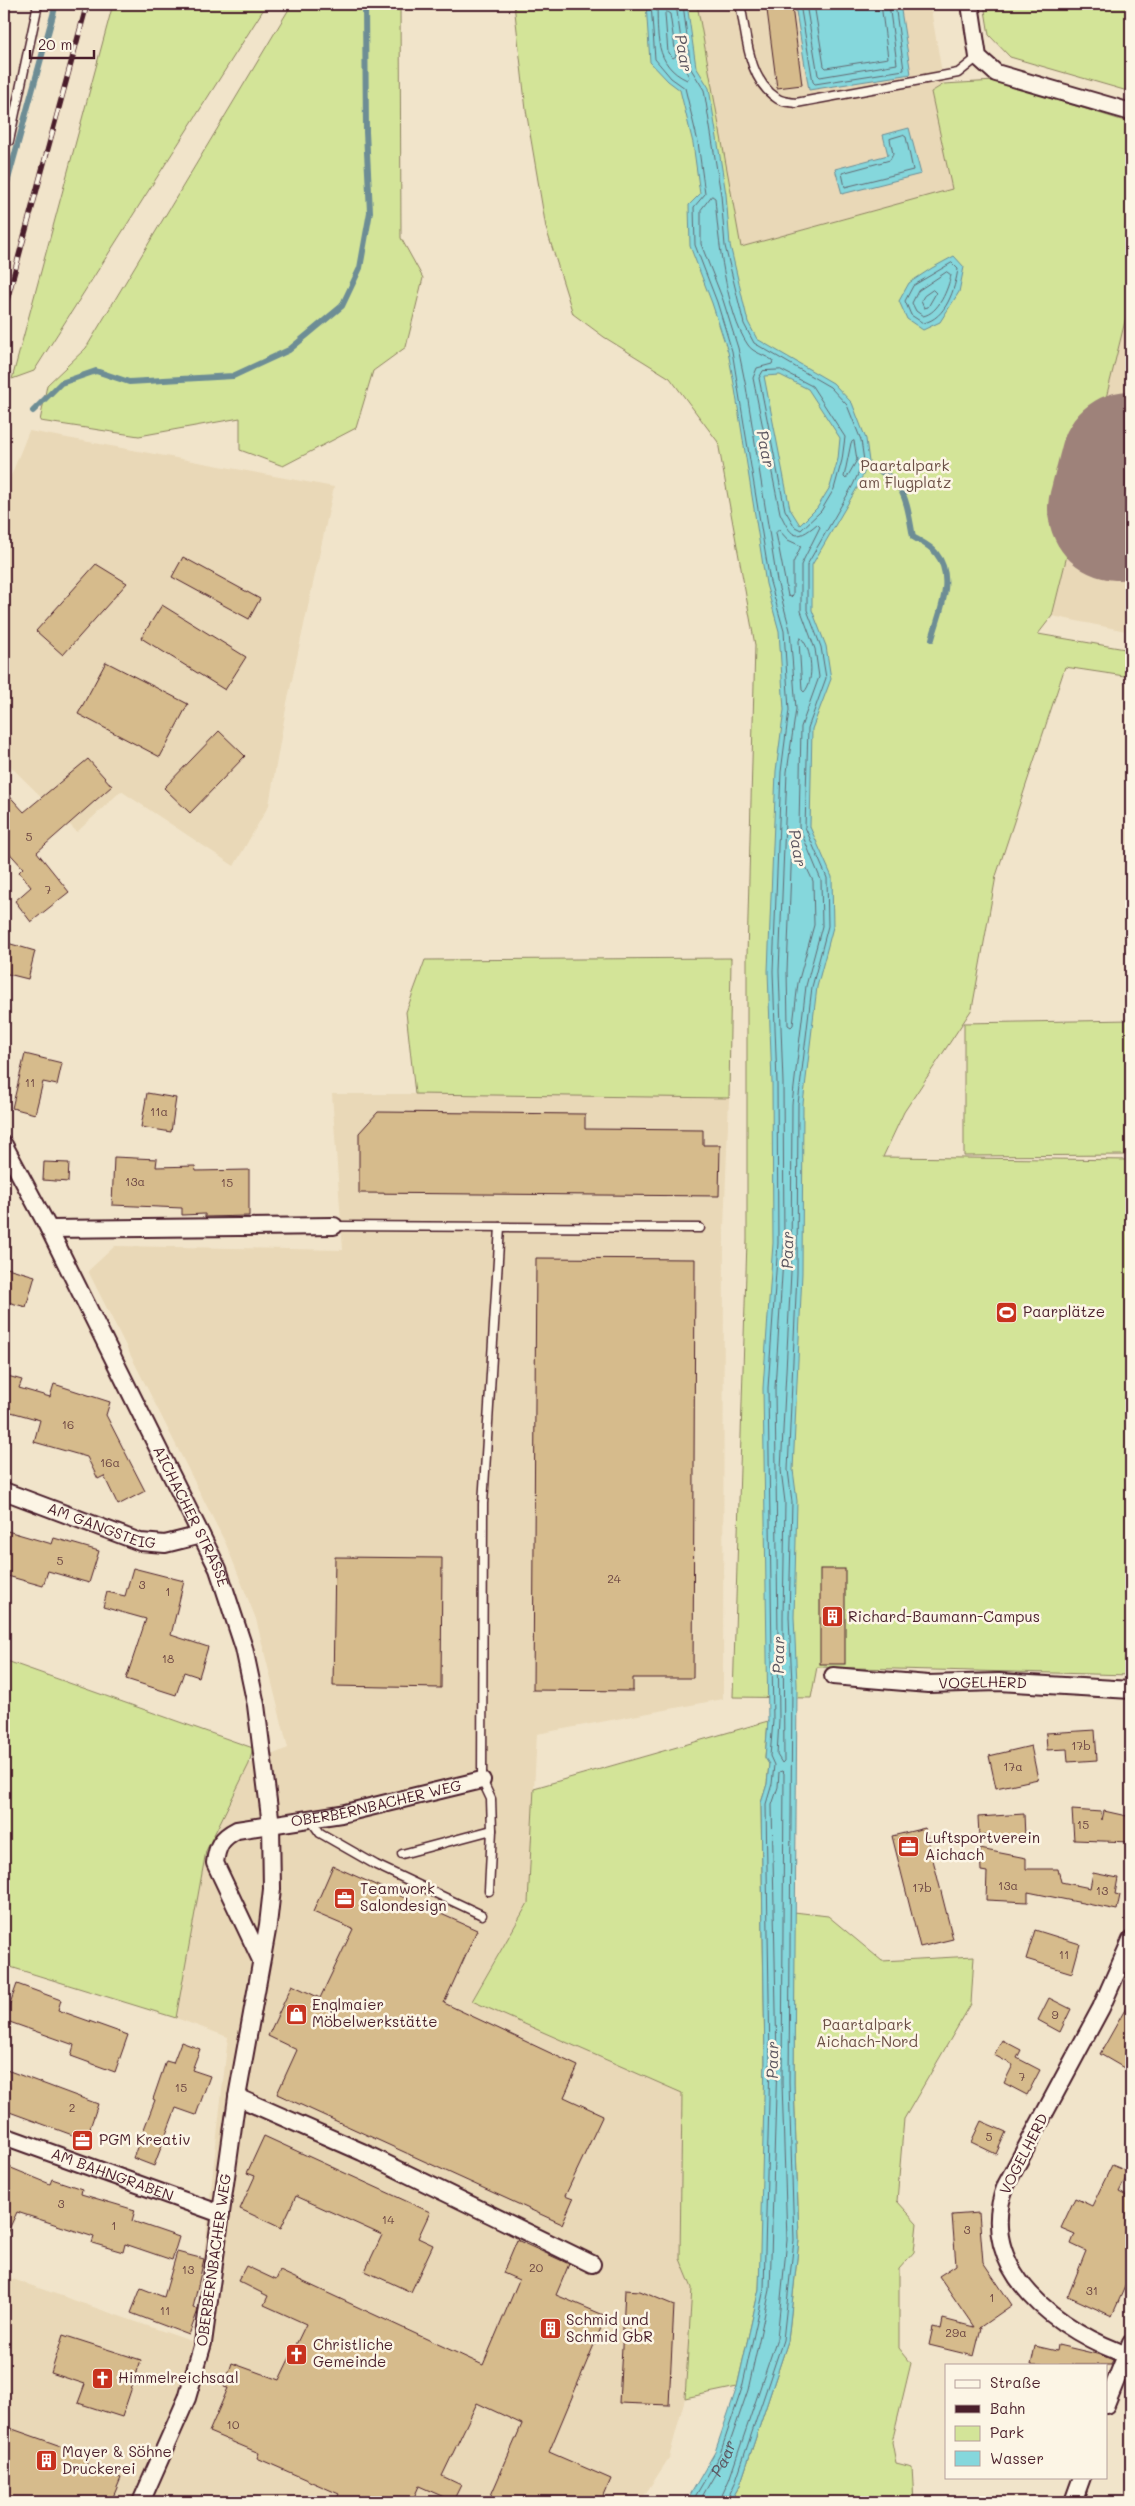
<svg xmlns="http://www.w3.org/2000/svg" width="1135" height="2506" viewBox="0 0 1135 2506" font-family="Mali,sans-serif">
<rect width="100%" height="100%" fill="#f1e4ca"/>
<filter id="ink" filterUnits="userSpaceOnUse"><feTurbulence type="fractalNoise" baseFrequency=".02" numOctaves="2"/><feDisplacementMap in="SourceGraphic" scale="10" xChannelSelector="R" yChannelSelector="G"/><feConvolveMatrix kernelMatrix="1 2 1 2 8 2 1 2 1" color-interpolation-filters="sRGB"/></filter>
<g filter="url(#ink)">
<g fill="#e9d8b7">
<polygon points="697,4 930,4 944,84 931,92 953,189 740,247"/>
<polygon points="1131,297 1131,632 1052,616"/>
<polygon points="29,431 334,487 287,703 269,805 234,866 121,791 77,832 4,760 4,493"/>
<polygon points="332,1094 553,1094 729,1098 724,1228 723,1699 537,1734 528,1903 472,2000 682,2093 680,2259 692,2288 685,2398 669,2458 640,2502 4,2502 4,2276 194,2342 228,2037 176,2018 206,1851 249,1764 288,1748 256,1619 226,1544 88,1271 115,1246 343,1250"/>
</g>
<g fill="#d3e498" stroke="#8e8262">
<polygon points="113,4 267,4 34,371 12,379"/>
<polygon points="292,4 400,4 401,238 423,278 406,347 373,371 356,428 283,466 240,450 240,418 139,436 40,421 47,385 86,348"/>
<polygon points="514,4 697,4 741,247 952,189 931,92 944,84 995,81 1131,123 1131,297 1052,616 1038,634 1131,650 1131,677 1065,667 996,876 972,1009 904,1112 883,1157 1131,1160 1131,1675 817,1667 811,1698 733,1697 747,1240 747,956 755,645 718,442 670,378 604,337 573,314 546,228 526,110"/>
<polygon points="984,4 1131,4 1131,92 1010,57 989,35"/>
<polygon points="731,958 729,1098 415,1094 406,1012 425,960"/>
<polygon points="1131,1020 1131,1155 964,1156 964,1023"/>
<polygon points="4,1660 253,1748 249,1764 206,1851 176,2018 4,1965"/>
<polygon points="768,1721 765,1757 769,1764 767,1784 761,1803 765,2062 762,2228 759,2289 737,2387 685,2398 692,2288 680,2259 682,2093 472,2001 528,1903 534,1788"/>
<polygon points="794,1912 828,1916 882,1961 974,1956 971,2004 904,2119 897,2201 917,2223 914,2252 899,2269 899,2348 911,2363 892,2442 896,2463 912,2467 914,2502 730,2502 740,2485 788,2341 799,2240 794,2083"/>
</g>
<g fill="#85d7dc" stroke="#6d8d95" fill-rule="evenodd">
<path d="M646,4H687L696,67L709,88L726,194L730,245L748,322L757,339L833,383L852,403L866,439L869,462L857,488L812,565V610L826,646L831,679L812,729L810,827L832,877L833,927L817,987L803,1104L802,1273L793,1470L797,1501L794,1617L797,1684L794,2083L799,2240L788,2341L740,2485L730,2502H686L715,2452L737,2387L759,2289L765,2062L761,1803L767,1784L769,1764L765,1758L768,1721L763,1388L773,1243L772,1083L768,971L776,771L784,710L779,631L766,584L735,389L728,352L712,303L690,246L689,205L700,194L693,143L680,90L668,81L650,62ZM780,375L808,389L840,438L838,459L830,487L817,508L800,525L790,509L764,376Z"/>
<polygon points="900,4 911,74 809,90 795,5"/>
<polygon points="909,128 921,174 842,194 835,169 888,155 883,135"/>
<polygon points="954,256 964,267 959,292 940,322 923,330 907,319 899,301 909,283 932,268"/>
</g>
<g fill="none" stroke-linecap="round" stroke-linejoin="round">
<g stroke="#626972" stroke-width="1">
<polyline points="651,4 655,59 671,78 685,88 698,142 705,194 694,207 695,245 717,302 732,351 770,582 784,631 789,710 781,772 773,971 777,1083 778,1243 768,1388 773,1721 770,1756 774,1765 772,1784 766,1804 770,2062 764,2289 742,2388 720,2454 692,2502"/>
<path d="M657,4C658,34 654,65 687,80L689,77L685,69L676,4"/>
<polyline points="683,4 691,69 704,90 721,195 725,246 744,324 754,343 830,387 847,405 861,440 864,461 853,485 807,565 807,610 821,647 826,678 808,728 805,827 827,878 828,926 812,987 798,1104 797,1273 788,1470 792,1502 789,1617 792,1684 789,2083 794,2240 783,2340 735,2483 726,2502"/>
<polyline points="800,4 813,82 815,84 904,70 895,4"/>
<polyline points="806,4 818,75 820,77 897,64 889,4"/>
<polyline points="814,4 824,66 826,68 888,58 881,4"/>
<polygon points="667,12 670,14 676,56 673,58 668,53 665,14"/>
<polygon points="903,135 906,137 913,170 845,187 842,173 890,160 893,154 890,139"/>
<path d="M712,196L715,198C718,236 726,314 748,345C753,353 766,355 773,361L772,364L757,368L753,378L780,513C791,536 795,543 817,524L820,527L801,565V611L815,649L819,677L801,727L799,827L821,880L822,926L806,986L792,1104L791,1272L781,1470L785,1502L783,1617L784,1761L782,1763L777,1755L779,1720L775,1388L784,1243L783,1083L779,971L787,772L796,709L790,630L777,581L746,387L738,348L723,300L701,244V210Z"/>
<path d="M952,263L958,269C955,289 946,319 923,323L911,315L905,301L913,286Z"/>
<path d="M947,272L951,275C948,289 939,313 923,316L916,311L912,303L918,291Z"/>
<polygon points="933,290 936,293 928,307 924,308 921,301 924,296"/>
<polygon points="781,370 812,386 845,437 842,460 834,489 821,511 801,530 795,527 785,510 759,378 763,371"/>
<polygon points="854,441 857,460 846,479 844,477 851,443"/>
<polygon points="779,530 788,540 801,546 793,563 793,595 791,597 788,596 776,533"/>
<path d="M801,638C812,648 815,681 804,692L802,690L799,641Z"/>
<polygon points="794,841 813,881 814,925 798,983 793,1025 791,1027 788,1025 787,971 792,844"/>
<path id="s1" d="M699,2502L725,2457L748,2390L770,2290L777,2062L772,1805L778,1787L779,1772L782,1771L784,1773L782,2083L787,2240L777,2338L729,2480L719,2502"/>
</g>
<g stroke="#6d8d95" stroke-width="6">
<polyline points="4,194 56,4"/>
<polyline points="4,405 4,403"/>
<polyline points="33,411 61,383 96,371 129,382 233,376 289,350 342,306 360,268 370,212 366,132 365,4"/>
<path d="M861,465C905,474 906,499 913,537C920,541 931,546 936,553C956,578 939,613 932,639"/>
</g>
<polyline stroke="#9e827a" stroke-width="142" points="1119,509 1131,462"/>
</g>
<g fill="#d6bb8c" stroke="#4a1f2b">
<polygon points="792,7 802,85 777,88 767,10"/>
<polygon points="183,557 260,599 249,619 172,577"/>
<polygon points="96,564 127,583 63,655 36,631"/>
<polygon points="162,605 246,657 225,690 141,638"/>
<polygon points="106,662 188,704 160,757 78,714"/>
<polygon points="219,731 245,756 190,813 164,788"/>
<polygon points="88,759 112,786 37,852 69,892 31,922 15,901 31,887 19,872 23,868 4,847 4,790 24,812"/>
<polygon points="4,942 35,951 28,979 4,973"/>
<polygon points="25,1054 62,1063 57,1085 43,1082 35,1114 12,1108"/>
<polygon points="147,1093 176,1098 171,1132 141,1127"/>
<polygon points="378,1112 585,1114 585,1129 703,1130 703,1145 720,1145 719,1196 359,1193 359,1133"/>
<polygon points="114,1157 157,1159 156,1167 195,1166 196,1171 249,1170 249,1216 205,1217 205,1214 182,1215 182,1208 112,1205"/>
<polygon points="44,1162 69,1163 68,1182 43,1180"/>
<polygon points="536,1258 695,1259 693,1678 633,1678 633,1691 533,1690"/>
<polygon points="4,1267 35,1276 26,1307 4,1301"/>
<polygon points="4,1375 22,1380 19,1388 50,1397 54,1384 110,1402 106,1415 145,1491 118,1505 104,1476 98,1479 87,1457 34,1442 40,1420 11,1412 7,1425 4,1424"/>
<polygon points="4,1530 52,1544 54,1538 99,1551 89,1583 48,1571 43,1586 4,1575"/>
<polygon points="335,1557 442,1558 441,1688 333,1686"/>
<polygon points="133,1568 184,1581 171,1635 208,1647 199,1677 184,1672 176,1695 126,1679 146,1619 103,1607 107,1592 125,1596"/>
<rect x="820" y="1569" width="25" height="95"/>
<polygon points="1095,1730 1097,1760 1068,1762 1067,1749 1047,1750 1046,1733"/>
<polygon points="1031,1746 1038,1779 996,1788 989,1756"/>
<polygon points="1072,1810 1101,1812 1102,1820 1104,1811 1131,1817 1131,1842 1074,1840"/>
<polygon points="1024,1814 1025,1837 979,1835 978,1817"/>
<polygon points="925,1828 953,1939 920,1947 892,1836"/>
<polygon points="980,1849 1026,1858 1026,1869 1058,1869 1061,1882 1090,1888 1093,1873 1118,1878 1115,1894 1120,1895 1117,1910 1028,1892 1028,1902 986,1900 987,1872 981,1871"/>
<polygon points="333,1866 477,1930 444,2003 578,2066 564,2097 603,2115 565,2196 573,2199 562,2224 277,2094 297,2050 268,2036 292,1985 320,1998 353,1929 313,1912"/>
<polygon points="1035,1930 1080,1944 1072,1973 1026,1959"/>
<polygon points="17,1984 61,2000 58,2010 128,2035 115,2072 71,2056 74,2045 4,2020"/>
<polygon points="1049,1998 1071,2009 1060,2032 1038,2020"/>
<polygon points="1131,1999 1131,2072 1100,2054"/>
<polygon points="1002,2040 1021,2050 1017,2058 1040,2070 1027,2095 1004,2083 1013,2065 994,2055"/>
<polygon points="181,2042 200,2049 192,2070 210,2076 196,2115 176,2108 154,2166 133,2158 155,2100 153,2099 166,2061 173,2063"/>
<polygon points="4,2069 98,2104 86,2140 4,2110"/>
<polygon points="981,2121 1006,2132 996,2154 971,2142"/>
<polygon points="264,2136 430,2212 418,2238 433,2245 411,2292 365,2271 382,2235 296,2196 281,2228 240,2209 255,2176 247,2173"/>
<polygon points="4,2165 50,2184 52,2179 82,2189 81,2194 135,2210 132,2221 179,2237 172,2260 125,2244 123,2252 92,2243 94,2237 17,2212 4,2240"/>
<polygon points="1112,2165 1129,2172 1119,2192 1131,2198 1131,2273 1112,2316 1068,2296 1086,2251 1071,2244 1075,2234 1061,2228 1075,2198 1092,2206"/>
<polygon points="979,2213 983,2262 1012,2305 979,2328 981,2328 974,2356 929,2345 933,2327 941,2329 943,2319 974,2327 939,2276 956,2265 952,2215"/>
<polygon points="517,2240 569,2264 556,2295 606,2316 549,2452 611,2479 601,2502 488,2502 522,2424 477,2403 442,2476 461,2485 453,2501 419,2486 412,2502 335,2502 339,2494 257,2458 259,2453 209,2432 228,2388 224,2387 232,2363 279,2380 306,2324 264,2305 268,2296 238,2281 246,2266 276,2280 280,2271 483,2365 519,2280 503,2273"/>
<polygon points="177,2252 204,2259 193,2308 198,2309 197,2313 189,2335 131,2313 141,2288 164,2297"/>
<polygon points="625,2290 640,2291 674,2305 669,2405 619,2403"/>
<polygon points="63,2335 141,2360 122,2417 78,2403 85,2384 51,2373"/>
<polygon points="1058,2345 1101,2355 1113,2360 1112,2362 1111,2365 1031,2365 1035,2346 1057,2351"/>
<polygon points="4,2426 89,2456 86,2466 121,2478 111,2502 4,2502"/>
</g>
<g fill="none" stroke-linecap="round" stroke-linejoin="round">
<defs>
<g id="lane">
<path d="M740,4C747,35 747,80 778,99C783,102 790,102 796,103L958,73L978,57"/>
<polyline points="9,141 38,4"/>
<polyline points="334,1226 700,1228"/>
<polyline points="310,1819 320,1833 376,1865 482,1915"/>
<polyline points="402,1854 492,1830"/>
<polyline points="489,1891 492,1830 491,1799 482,1780 483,1504 500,1227"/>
</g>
<g id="street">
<polyline points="970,4 978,57 996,73 1131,112"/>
<path id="s2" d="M4,1145L49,1229L218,1569L244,1648L256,1705L271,1825L272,1889L268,1925L237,2097L203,2343L187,2398L141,2502"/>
<polyline points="49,1229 334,1226"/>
<path id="s3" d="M4,1491L140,1542L165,1544L201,1535"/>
<path id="s4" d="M833,1676L928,1684L999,1682L1131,1690"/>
<path d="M1131,1940L1101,2008L1006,2185C973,2270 1061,2333 1131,2356"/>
<path id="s5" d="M261,1960L215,1863C217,1846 221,1838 237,1830L341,1814L482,1780"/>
<polyline points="237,2097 362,2152 592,2264"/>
<path id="s6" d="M4,2136L221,2214"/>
<polyline points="1106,2405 1131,2343"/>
<polyline points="1073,2502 1082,2477"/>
</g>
</defs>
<use href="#lane" stroke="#4a1f2b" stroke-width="11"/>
<use href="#street" stroke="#4a1f2b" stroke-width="20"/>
<use href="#lane" stroke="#fcf5e5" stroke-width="8"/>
<use href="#street" stroke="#fcf5e5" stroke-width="16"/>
<defs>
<polyline id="rail" points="4,311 87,4"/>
</defs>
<use href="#rail" stroke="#4a1f2b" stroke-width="5.5"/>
<use href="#rail" stroke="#fcf5e5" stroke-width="4" stroke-dasharray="11" stroke-linecap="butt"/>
</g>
</g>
<defs>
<symbol id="stadium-square" viewBox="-11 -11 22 22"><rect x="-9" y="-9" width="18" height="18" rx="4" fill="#c8321e" stroke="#fcf5e5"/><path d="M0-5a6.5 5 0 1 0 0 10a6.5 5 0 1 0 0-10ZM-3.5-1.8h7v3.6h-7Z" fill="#fff"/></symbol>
<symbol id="building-square" viewBox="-11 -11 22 22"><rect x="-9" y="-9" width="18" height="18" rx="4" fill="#c8321e" stroke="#fcf5e5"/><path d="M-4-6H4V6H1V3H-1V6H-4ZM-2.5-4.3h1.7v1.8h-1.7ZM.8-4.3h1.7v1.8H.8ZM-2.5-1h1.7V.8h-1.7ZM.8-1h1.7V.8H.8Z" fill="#fff"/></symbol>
<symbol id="office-square" viewBox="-11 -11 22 22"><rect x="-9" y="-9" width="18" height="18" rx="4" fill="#c8321e" stroke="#fcf5e5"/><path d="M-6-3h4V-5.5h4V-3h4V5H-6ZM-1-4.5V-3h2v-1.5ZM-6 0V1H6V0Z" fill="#fff"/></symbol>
<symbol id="shop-square" viewBox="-11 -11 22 22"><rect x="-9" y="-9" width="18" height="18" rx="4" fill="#c8321e" stroke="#fcf5e5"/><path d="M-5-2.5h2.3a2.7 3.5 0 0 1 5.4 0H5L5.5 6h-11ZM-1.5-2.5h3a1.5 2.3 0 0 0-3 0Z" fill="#fff"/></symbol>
<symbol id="church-square" viewBox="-11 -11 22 22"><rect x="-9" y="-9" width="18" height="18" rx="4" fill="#c8321e" stroke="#fcf5e5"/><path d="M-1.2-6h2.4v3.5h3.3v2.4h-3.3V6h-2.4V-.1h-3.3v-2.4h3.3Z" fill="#fff"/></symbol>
</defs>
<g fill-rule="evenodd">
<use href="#stadium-square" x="994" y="1300" width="25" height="25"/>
<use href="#building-square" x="820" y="1604" width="25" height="25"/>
<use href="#office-square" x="896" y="1834" width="25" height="25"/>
<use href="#office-square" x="332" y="1886" width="25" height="25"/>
<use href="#shop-square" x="284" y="2002" width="25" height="25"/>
<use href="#office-square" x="70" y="2128" width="25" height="25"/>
<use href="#building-square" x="538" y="2316" width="25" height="25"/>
<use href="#church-square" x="284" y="2342" width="25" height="25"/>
<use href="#church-square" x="90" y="2366" width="25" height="25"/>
<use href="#building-square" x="34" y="2448" width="25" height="25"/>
</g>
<g text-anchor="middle" stroke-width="5" stroke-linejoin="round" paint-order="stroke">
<g font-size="12" fill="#6d4643">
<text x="29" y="841">5</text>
<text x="48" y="894">7</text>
<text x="30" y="1087">11</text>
<text x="159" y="1116">11a</text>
<text x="135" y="1186">13a</text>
<text x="227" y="1187">15</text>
<text x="68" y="1429">16</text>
<text x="110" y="1467">16a</text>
<text x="60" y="1565">5</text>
<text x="614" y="1583">24</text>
<text x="142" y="1589">3</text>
<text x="168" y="1596">1</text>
<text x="168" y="1663">18</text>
<text x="1081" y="1750">17b</text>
<text x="1013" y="1771">17a</text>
<text x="1083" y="1829">15</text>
<text x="1008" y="1890">13a</text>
<text x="922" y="1892">17b</text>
<text x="1102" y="1895">13</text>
<text x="1064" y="1959">11</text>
<text x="1055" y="2019">9</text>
<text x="1022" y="2081">7</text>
<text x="181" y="2092">15</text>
<text x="72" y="2112">2</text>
<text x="989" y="2141">5</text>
<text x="61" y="2208">3</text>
<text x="388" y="2224">14</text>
<text x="114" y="2230">1</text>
<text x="967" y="2234">3</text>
<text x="536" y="2272">20</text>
<text x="188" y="2274">13</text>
<text x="1092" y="2295">31</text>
<text x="992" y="2302">1</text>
<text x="165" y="2315">11</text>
<text x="956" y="2337">29a</text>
<text x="233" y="2429">10</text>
</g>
<g font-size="15" fill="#6c5046" stroke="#fcf5e5">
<text x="905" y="471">Paartalpark<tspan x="905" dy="17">am Flugplatz</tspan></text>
<text x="867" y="2030">Paartalpark<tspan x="867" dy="17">Aichach-Nord</tspan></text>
</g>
<g font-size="15" fill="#4a1f2b" stroke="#fcf5e5" text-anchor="start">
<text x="1023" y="1317">Paarplätze</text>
<text x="848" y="1622">Richard-Baumann-Campus</text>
<text x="925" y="1843">Luftsportverein<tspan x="925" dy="17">Aichach</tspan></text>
<text x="360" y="1894">Teamwork<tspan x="360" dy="17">Salondesign</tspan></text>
<text x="312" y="2010">Englmaier<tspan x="312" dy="17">Möbelwerkstätte</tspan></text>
<text x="99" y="2145">PGM Kreativ</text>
<text x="566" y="2325">Schmid und<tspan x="566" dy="17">Schmid GbR</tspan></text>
<text x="313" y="2350">Christliche<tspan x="313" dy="17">Gemeinde</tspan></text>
<text x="118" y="2383">Himmelreichsaal</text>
<text x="62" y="2457">Mayer &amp; Söhne<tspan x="62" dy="17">Druckerei</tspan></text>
</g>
<g font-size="15" fill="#4a1f2b" stroke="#fcf5e5">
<text dy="5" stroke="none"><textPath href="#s2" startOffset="416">AICHACHER STRASSE</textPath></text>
<text dy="5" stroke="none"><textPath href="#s3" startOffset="104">AM GANGSTEIG</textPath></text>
<text dy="5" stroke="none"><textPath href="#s4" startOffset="150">VOGELHERD</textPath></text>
<text dy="5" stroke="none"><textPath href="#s5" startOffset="291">OBERBERNBACHER WEG</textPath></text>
<text transform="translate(1024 2154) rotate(-63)" y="5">VOGELHERD</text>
<text dy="5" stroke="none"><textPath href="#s6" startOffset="115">AM BAHNGRABEN</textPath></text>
<text transform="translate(214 2260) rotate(-82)" y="5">OBERBERNBACHER WEG</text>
</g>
<g font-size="16" font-style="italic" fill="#5c5660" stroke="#fcf5e5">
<text transform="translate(684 53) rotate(80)" y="6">Paar</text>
<text transform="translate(766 449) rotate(79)" y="6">Paar</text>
<text transform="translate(798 848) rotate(80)" y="6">Paar</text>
<text transform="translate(787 1250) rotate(-89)" y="6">Paar</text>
<text transform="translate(778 1655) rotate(-89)" y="6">Paar</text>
<text transform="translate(772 2060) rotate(-89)" y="6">Paar</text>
<text dy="6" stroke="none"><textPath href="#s1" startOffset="50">Paar</textPath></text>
</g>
</g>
<rect width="1135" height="2506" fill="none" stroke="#fcf5e5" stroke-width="20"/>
<rect x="10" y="10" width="1115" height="2486" fill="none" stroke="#4a1f2b" stroke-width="2" filter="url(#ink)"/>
<rect x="945" y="2364" width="162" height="115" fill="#fcf5e5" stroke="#b59f9b"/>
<rect x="955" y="2380" width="25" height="8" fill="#fcf5e5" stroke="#b59f9b"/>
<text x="990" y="2388" font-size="15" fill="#4a1f2b">Straße</text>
<rect x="955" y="2405" width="25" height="8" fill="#4a1f2b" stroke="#b59f9b"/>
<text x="990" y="2414" font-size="15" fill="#4a1f2b">Bahn</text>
<rect x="955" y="2426" width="25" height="15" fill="#d3e498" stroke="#b59f9b"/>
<text x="990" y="2438" font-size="15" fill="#4a1f2b">Park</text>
<rect x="955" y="2451" width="25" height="15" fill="#85d7dc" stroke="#b59f9b"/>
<text x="990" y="2464" font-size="15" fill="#4a1f2b">Wasser</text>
<path d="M30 50v8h64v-8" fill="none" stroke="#4a1f2b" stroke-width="2.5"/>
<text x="38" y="50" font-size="15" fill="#4a1f2b" stroke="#fcf5e5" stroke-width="4" paint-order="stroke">20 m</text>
</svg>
